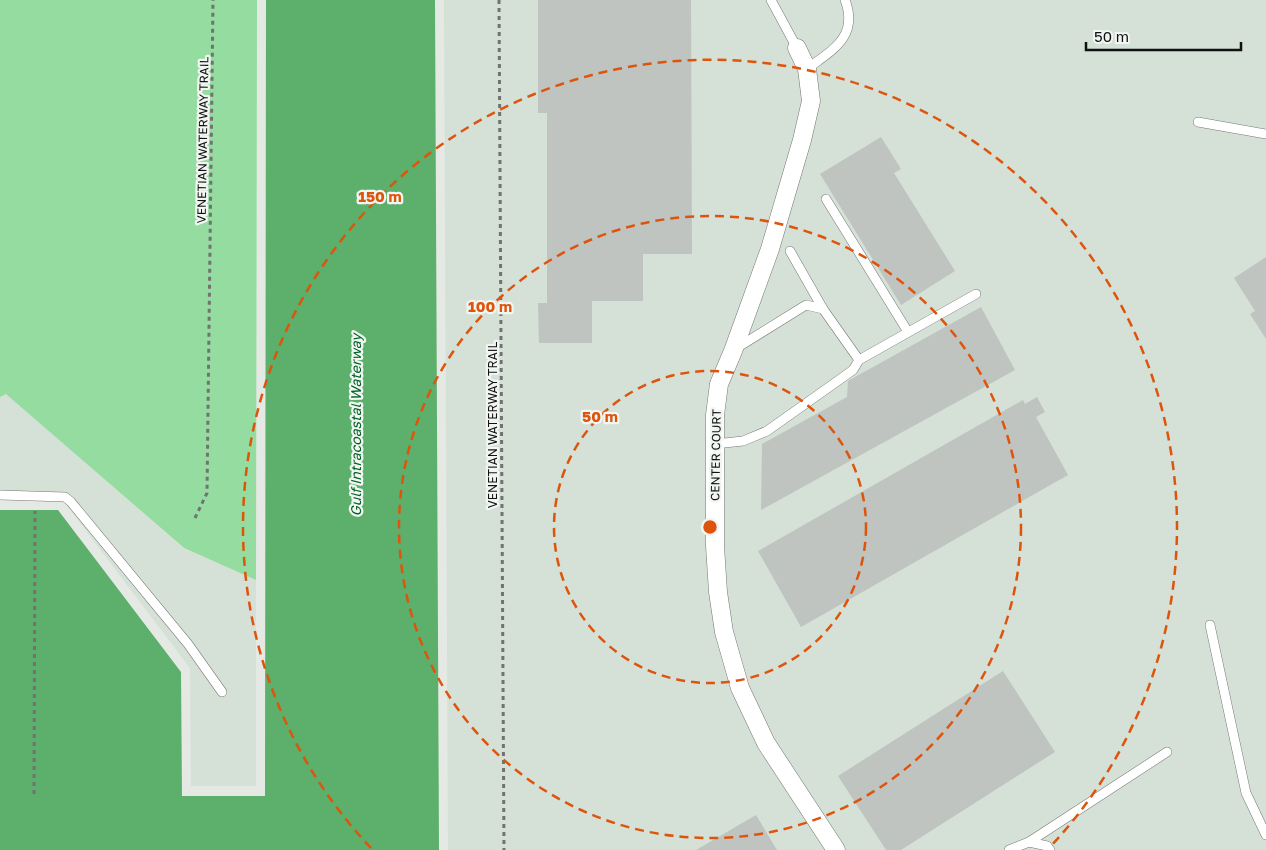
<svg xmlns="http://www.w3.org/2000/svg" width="1266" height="850" viewBox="0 0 1266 850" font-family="'Golos Text',sans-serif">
<rect width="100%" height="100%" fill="#e4e9e4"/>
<g fill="#d5e0d6">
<polygon points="444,0 1266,0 1266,850 448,850"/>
<polygon points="6,393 183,548 256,580 256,786 191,786 190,668 65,503 60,500 0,499 0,397"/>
</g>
<polygon fill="#94dc9f" points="0,0 257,0 256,580 184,548 6,394 0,397"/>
<polygon fill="#5daf6c" points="266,0 435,0 439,850 0,850 0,510 58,510 181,672 182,796 265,796"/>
<g fill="#bfc4c0">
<polygon points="538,0 691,0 692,254 643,254 643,301 592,301 592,343 539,343 538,303 547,303 547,113 538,113"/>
<polygon points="881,137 901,169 894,173 955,271 901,305 820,174"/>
<polygon points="1266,257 1266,339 1250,314 1255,311 1234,278"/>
<polygon points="981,307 1015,370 761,510 762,444 847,397 848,381"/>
<polygon points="1037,397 1045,412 1036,417 1068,475 801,627 758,551 1023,400 1025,404"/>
<polygon points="1003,671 1055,752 901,850 886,850 838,776"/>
<polygon points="756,815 777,850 696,850"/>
</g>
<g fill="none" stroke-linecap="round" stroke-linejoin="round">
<defs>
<g id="service">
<polyline points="771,0 797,48"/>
<path d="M807,69C832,50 859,37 845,0"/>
<polyline points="1198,122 1266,134"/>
<polyline points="826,199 908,332"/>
<polyline points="790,251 823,309"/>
<polyline points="859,360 976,294"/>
<polyline points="715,444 743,441 767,431 853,370 859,360 823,309 806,305 735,349"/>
<polyline points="0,495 65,497 71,502 188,644 222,692"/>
<polyline points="1210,625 1246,793 1266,835"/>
<polyline points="1029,842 1167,752"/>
<polyline points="1009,850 1029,842 1047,846 1050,850"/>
</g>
<polyline id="minor" points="797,48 807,69 811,101 802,140 770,249 733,351 719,384 715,415 715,546 718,592 724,632 740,688 766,743 836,850"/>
</defs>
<use href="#service" stroke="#757975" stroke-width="10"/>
<use href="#minor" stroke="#757975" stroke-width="19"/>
<g stroke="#717371" stroke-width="3" stroke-dasharray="4 4" stroke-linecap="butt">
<polyline points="499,0 504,850"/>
<polyline points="195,518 207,493 213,0"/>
<polyline points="34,794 35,511"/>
</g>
<use href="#service" stroke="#fff" stroke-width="9"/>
<use href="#minor" stroke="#fff" stroke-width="18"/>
</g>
<g fill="none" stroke="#dd550c" stroke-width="2.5" stroke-dasharray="9 6">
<circle cx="710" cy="527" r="156"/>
<circle cx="710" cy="527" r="311"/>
<path d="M371 848A467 467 0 1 1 1049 848"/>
</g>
<g text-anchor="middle" stroke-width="4.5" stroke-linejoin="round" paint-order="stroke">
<g font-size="12" fill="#101110" stroke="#f1f6f2">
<text transform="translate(203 140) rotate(-89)" y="4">VENETIAN WATERWAY TRAIL</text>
<text transform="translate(493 425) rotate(-90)" y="4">VENETIAN WATERWAY TRAIL</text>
<text transform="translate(716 455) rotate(-89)" y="4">CENTER COURT</text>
</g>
<g font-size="14" font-style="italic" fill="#006224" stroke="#f1f6f2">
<text transform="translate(356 425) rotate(-90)" y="5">Gulf Intracoastal Waterway</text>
</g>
</g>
<circle cx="710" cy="527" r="8" fill="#dd550c" stroke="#f1f6f2" stroke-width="2.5"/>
<g font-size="15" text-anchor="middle" font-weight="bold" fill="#dd550c" stroke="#f1f6f2" stroke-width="4.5" stroke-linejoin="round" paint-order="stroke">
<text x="380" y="202">150 m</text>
<text x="490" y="312">100 m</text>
<text x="600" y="422">50 m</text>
</g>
<path d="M1086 42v8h155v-8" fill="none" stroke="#101110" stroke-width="2.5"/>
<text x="1094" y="42" font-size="15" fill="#101110" stroke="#f1f6f2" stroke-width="4" paint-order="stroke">50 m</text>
</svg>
